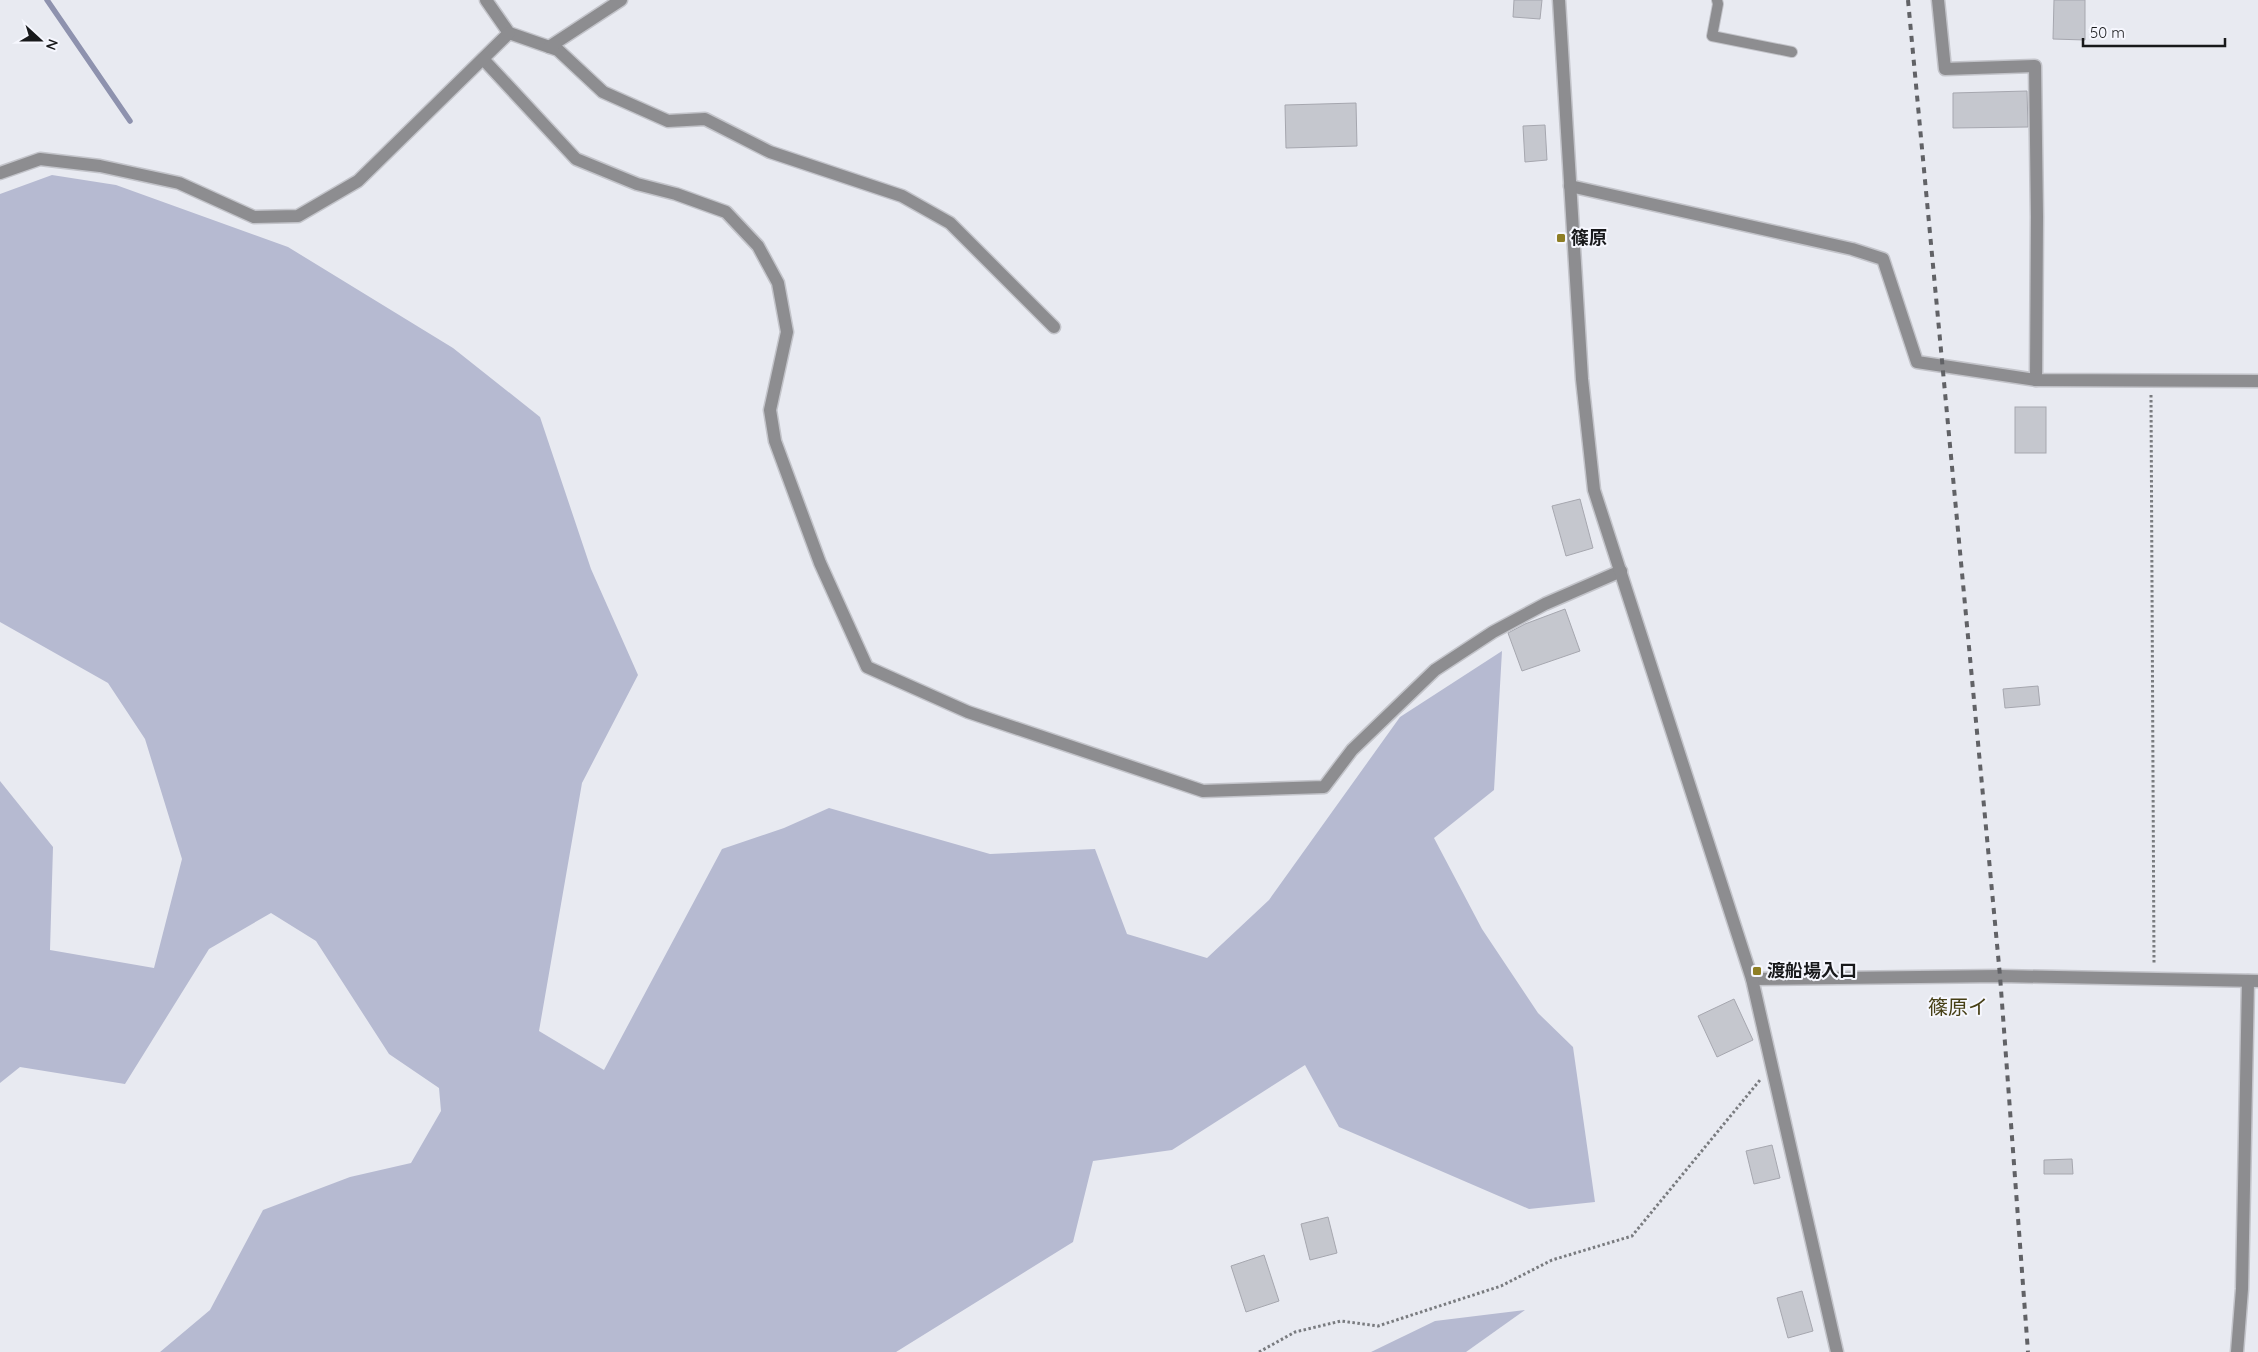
<svg xmlns="http://www.w3.org/2000/svg" width="2258" height="1352" viewBox="0 0 2258 1352" font-family="Quicksand,'Noto Sans JP',sans-serif">
<rect width="100%" height="100%" fill="#e8eaf1"/>
<g fill="#b6bad1">
<polygon points="52,175 116,185 288,247 453,348 540,417 591,569 638,675 582,783 539,1031 604,1070 722,849 784,828 829,808 990,854 1095,849 1127,934 1207,958 1269,900 1400,717 1502,651 1494,790 1434,838 1482,929 1538,1013 1573,1047 1595,1202 1529,1209 1339,1127 1305,1065 1172,1150 1093,1161 1073,1242 896,1352 160,1352 210,1310 263,1210 350,1177 411,1163 441,1111 439,1088 389,1054 316,941 271,913 209,949 125,1084 20,1067 0,1083 0,781 53,847 50,950 154,968 182,859 145,739 108,683 0,622 0,194"/>
<polygon points="1525,1310 1466,1352 1371,1352 1435,1321"/>
</g>
<g fill="none" stroke-linecap="round" stroke-linejoin="round">
<polyline stroke="#8e92ae" stroke-width="5.5" points="47,0 130,121"/>
</g>
<g fill="#c5c7ce" stroke="#a6a7af">
<polygon points="1514,0 1542,0 1540,19 1513,17"/>
<polygon points="2054,0 2085,0 2085,40 2053,39"/>
<polygon points="2027,91 2028,127 1953,128 1953,93"/>
<polygon points="1356,103 1357,146 1286,148 1285,105"/>
<polygon points="1545,125 1547,160 1525,162 1523,126"/>
<rect x="2015" y="407" width="31" height="46"/>
<polygon points="1580,499 1593,548 1566,556 1552,506"/>
<polygon points="1565,609 1580,651 1522,671 1508,633 1525,624"/>
<polygon points="2038,686 2040,705 2005,708 2003,689"/>
<polygon points="1734,999 1753,1040 1717,1057 1698,1016"/>
<polygon points="1772,1145 1780,1178 1754,1184 1746,1151"/>
<polygon points="2072,1159 2073,1174 2044,1174 2044,1160"/>
<polygon points="1328,1217 1337,1253 1310,1260 1301,1224"/>
<polygon points="1264,1255 1279,1301 1246,1312 1231,1266"/>
<polygon points="1802,1291 1813,1331 1788,1338 1777,1298"/>
</g>
<g fill="none" stroke-linecap="round" stroke-linejoin="round">
<defs>
<polyline id="service" points="1717,0 1718,4 1712,36 1792,52"/>
<g id="minor">
<polyline points="486,0 509,33 558,50 603,92 668,121 705,119 770,152 902,196 950,223 1054,327"/>
<polyline points="1938,0 1945,69 2035,66 2037,217 2036,380"/>
<polyline points="549,47 621,0"/>
<polyline points="483,59 576,159 637,184 676,194 726,212 758,246 778,283 787,332 770,410 775,441 820,563 867,667 968,712 1203,791 1324,787 1352,750 1435,670 1493,632 1545,604 1621,571"/>
<polyline points="0,173 40,159 100,166 179,183 254,217 298,216 358,181 509,33"/>
<polyline points="1570,186 1852,249 1883,259 1917,362 2036,380 2258,381"/>
<polyline points="1752,979 2000,976 2258,981"/>
<polyline points="2237,1352 2242,1289 2248,981"/>
</g>
<polyline id="tertiary" points="1559,0 1582,379 1594,490 1752,979 1837,1352"/>
</defs>
<use href="#service" stroke="#c3c4ca" stroke-width="12"/>
<use href="#minor" stroke="#c3c4ca" stroke-width="15"/>
<use href="#tertiary" stroke="#c3c4ca" stroke-width="15"/>
<g stroke="#797b7f" stroke-width="3" stroke-dasharray="2.5 2.5" stroke-linecap="butt">
<polyline points="2151,395 2154,963"/>
<polyline points="1259,1352 1295,1332 1341,1321 1378,1326 1501,1286 1552,1260 1632,1236 1760,1080"/>
</g>
<use href="#service" stroke="#8d8d90" stroke-width="10"/>
<use href="#minor" stroke="#8d8d90" stroke-width="12"/>
<use href="#tertiary" stroke="#8d8d90" stroke-width="12"/>
<polyline stroke="#616266" stroke-width="4" stroke-dasharray="6 6" stroke-linecap="butt" points="1908,0 2000,976 2028,1352"/>
</g>
<g fill="#8e7e25" stroke="#f6f7fe" stroke-width="2">
<rect x="1556" y="233" width="10" height="10" rx="2.5"/>
<rect x="1752" y="966" width="10" height="10" rx="2.5"/>
</g>
<g text-anchor="middle" stroke-width="4" stroke-linejoin="round" paint-order="stroke">
<g font-size="18" font-weight="bold" fill="#18191b" stroke="#f6f7fe" text-anchor="start">
<text x="1571" y="244">篠原</text>
<text x="1767" y="977">渡船場入口</text>
</g>
<g font-size="20" fill="#463f15" stroke="#f6f7fe">
<text x="1958" y="1014">篠原イ</text>
</g>
</g>
<g transform="translate(40 40) rotate(111)" stroke="#f6f7fe" stroke-width="4" paint-order="stroke">
<path d="M0-4L9 19L0 12L-9 19Z" fill="#18191b"/>
<text y="-8" font-size="14" font-weight="bold" text-anchor="middle" fill="#18191b">N</text>
</g>
<path d="M2083 38v8h142v-8" fill="none" stroke="#18191b" stroke-width="2.5"/>
<text x="2090" y="38" font-size="15" fill="#18191b" stroke="#f6f7fe" stroke-width="4" paint-order="stroke">50 m</text>
</svg>
